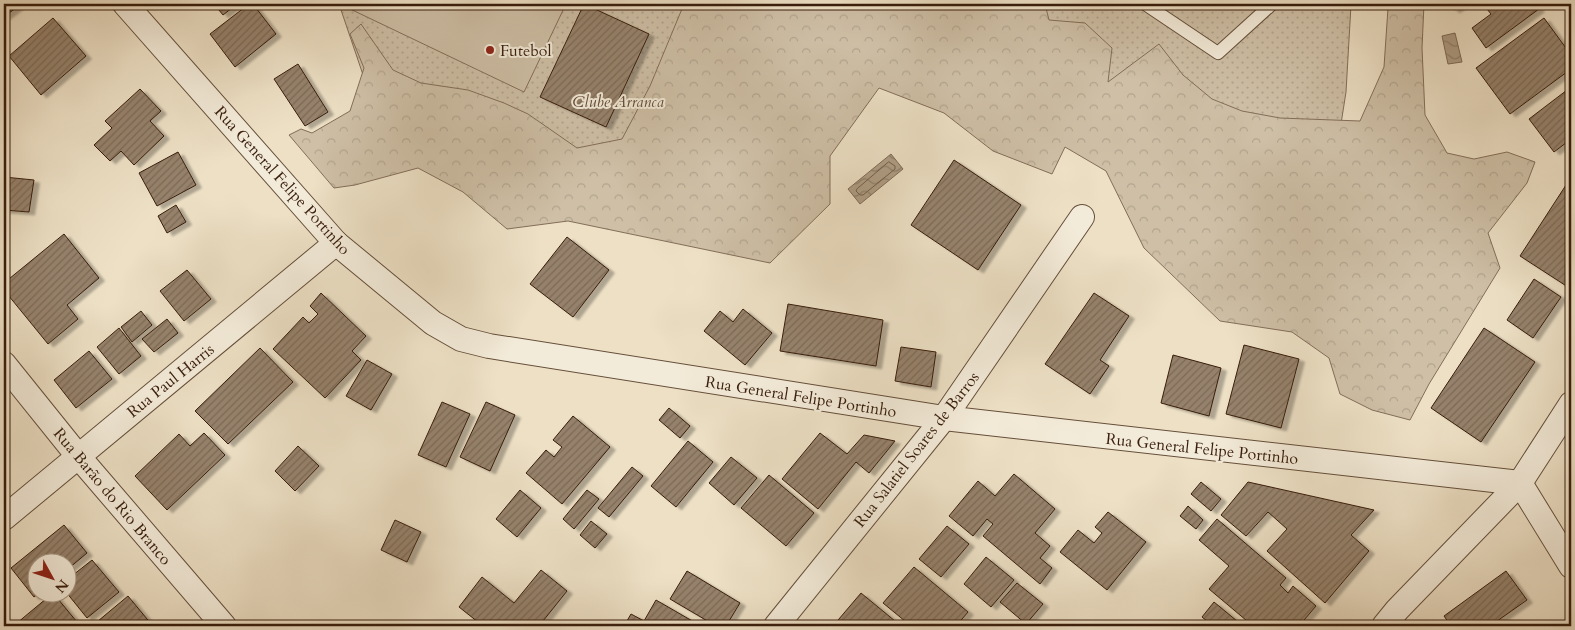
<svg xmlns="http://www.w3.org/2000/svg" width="1575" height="630" viewBox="0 0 1575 630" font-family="Cardo,serif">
<defs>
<pattern id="grass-dots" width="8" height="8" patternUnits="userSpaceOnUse" patternTransform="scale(1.25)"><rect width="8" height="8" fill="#cebfa6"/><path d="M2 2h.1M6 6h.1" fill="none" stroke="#b2a48e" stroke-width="1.8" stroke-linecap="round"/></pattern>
<pattern id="forest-crowns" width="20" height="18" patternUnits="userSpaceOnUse" patternTransform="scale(1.25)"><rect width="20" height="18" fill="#cebfa6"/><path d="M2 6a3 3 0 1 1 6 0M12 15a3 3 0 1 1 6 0" fill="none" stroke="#b2a48e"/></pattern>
<pattern id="water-waves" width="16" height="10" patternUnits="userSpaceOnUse" patternTransform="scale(1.25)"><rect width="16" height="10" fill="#af9e86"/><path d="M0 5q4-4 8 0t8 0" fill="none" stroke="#8f806c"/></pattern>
<pattern id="building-hatch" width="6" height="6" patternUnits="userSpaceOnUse" patternTransform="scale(1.25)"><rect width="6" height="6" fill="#96826c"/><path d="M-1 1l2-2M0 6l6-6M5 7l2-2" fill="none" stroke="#7b6a57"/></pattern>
<filter id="shadow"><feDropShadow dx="5.5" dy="3" stdDeviation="1" flood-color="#0004"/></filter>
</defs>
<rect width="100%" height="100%" fill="#ede0c5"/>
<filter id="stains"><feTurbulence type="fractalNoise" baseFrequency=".004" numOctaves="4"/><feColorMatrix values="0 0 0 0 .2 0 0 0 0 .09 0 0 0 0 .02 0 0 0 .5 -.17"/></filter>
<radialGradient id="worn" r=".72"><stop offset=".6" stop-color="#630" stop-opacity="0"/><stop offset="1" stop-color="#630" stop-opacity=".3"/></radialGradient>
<polygon fill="url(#grass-dots)" stroke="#836e59" points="339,4 1353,4 1351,5 1346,92 1325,226 825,18 749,179 380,125"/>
<polygon fill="url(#forest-crowns)" stroke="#836e59" points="684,4 1045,4 1049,20 1085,23 1112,48 1108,82 1159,44 1183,75 1212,99 1242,111 1280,118 1360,121 1384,67 1388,8 1410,4 1424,4 1422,48 1425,115 1447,153 1474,159 1507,152 1535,162 1527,183 1488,233 1500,268 1429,384 1410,420 1372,410 1340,394 1329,358 1292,332 1220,321 1144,248 1106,171 1065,147 1052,174 993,151 944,113 879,88 830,156 830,204 770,263 568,221 507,229 463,192 418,168 355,185 334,188 289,135 301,129 312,133 350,111 364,68 350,34 361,24 393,70 421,83 468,90 504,103 528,114 577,148 622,139 650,86"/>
<polygon fill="#cebfa6" stroke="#836e59" points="348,4 566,4 524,92 346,7"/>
<g fill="url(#water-waves)" stroke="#7f6a55">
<polygon points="1455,33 1462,62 1448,64 1442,36"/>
<polygon points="891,154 903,169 860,204 848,189"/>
</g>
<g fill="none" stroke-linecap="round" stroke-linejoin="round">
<polygon stroke="#745e49" stroke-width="1" points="889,162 895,166 895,169 863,195 860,195 856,191 857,189"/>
</g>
<g fill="url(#building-hatch)" stroke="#381d0c" filter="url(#shadow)">
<polygon points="4,4 21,4 4,17"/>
<polygon points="214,4 237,4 223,15"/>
<polygon points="249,4 253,4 276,34 235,67 210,34"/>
<polygon points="584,4 649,34 606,127 540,97"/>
<polygon points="1449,4 1463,4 1454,10"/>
<polygon points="1483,4 1535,4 1539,9 1486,48 1472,28 1491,14"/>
<polygon points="53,18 86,56 41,95 9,56"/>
<polygon points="1544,18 1571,55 1571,69 1510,114 1476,68"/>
<polygon points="298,64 328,112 305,126 274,79"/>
<polygon points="1571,87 1571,139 1554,152 1529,119"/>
<polygon points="140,89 161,111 150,121 164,136 134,165 121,151 110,161 94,145 112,128 105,121"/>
<polygon points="178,152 196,185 157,206 139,173"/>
<polygon points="954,160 1021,205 978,270 911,225"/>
<polygon points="4,177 34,180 29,212 4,210"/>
<polygon points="1566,185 1571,189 1571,289 1520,256"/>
<polygon points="176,205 186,222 167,233 158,216"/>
<polygon points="64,234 99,278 67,305 78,319 48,344 4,290 4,283"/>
<polygon points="567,237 609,270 573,317 530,284"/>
<polygon points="187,270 211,299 184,321 160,291"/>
<polygon points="1534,279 1561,297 1533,338 1507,320"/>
<polygon points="321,293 366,336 352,351 361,360 325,398 273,349 303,317 309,323 318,314 310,306"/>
<polygon points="1094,293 1129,316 1100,360 1109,366 1090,394 1045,364"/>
<polygon points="788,304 883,320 876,366 780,351"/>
<polygon points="743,309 772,333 745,365 704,331 720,311 733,322"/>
<polygon points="141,311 152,325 132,342 121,327"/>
<polygon points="167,319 178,333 154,352 142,339"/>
<polygon points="119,328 141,356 119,374 97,347"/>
<polygon points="1484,328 1535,362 1481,442 1431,408"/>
<polygon points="1244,345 1299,359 1281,428 1226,414"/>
<polygon points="901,347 936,352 931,387 895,381"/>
<polygon points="260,348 293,382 228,444 195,411"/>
<polygon points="89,351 112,379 76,408 54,380"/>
<polygon points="1173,355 1221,368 1209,416 1161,403"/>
<polygon points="367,360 392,374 371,410 346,396"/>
<polygon points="442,402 470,414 446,467 418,455"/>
<polygon points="486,402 515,415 490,471 460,457"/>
<polygon points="669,408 690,426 680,438 659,420"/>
<polygon points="573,416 610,447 562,504 526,473 546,450 554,457 562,447 553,440"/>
<polygon points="204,433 225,455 167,510 135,476 179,434 190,446"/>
<polygon points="820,433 847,454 864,435 895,441 869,473 856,462 818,509 782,479"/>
<polygon points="688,441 713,462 676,507 651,486"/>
<polygon points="298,446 319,466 295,491 275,471"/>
<polygon points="731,457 757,478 734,505 709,483"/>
<polygon points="632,467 643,476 609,517 598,508"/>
<polygon points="1014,474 1055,509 1035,533 1050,546 1040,558 1052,568 1040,584 983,536 993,524 987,519 973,536 949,516 978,481 995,496"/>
<polygon points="769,475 814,513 786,546 741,508"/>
<polygon points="1201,482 1221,499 1211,511 1191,494"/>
<polygon points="1248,482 1374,510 1351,535 1369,551 1325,603 1267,551 1287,529 1268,512 1246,536 1221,515"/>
<polygon points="520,490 541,508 517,537 496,519"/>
<polygon points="587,490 599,499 574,529 563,519"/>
<polygon points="1188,506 1203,520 1196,529 1180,516"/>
<polygon points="1108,512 1146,542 1107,590 1060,552 1078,530 1094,543 1102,533 1095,527"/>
<polygon points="1217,519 1286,578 1280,585 1288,593 1293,586 1316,606 1299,626 1253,626 1209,589 1229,566 1199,540"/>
<polygon points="395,520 421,532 407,562 381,550"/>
<polygon points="591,521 607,534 595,548 580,535"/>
<polygon points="64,525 87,553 68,569 68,562 38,562 38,592 40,592 34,597 11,568"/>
<polygon points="947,526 969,544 941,577 919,559"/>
<polygon points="986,557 1014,580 991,607 964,584"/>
<polygon points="92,560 119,592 87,618 66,592 68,592 68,579"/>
<polygon points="914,567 968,612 956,626 911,626 883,603"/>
<polygon points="541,570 567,591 539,626 483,626 459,607 482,577 514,603"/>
<polygon points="687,571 740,603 726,626 716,626 670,599"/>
<polygon points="1506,571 1527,600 1490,626 1451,626 1444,616"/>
<polygon points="1017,583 1043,604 1026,624 1000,602"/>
<polygon points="53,593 77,622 72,626 20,626 17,623"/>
<polygon points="861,593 901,626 833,626"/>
<polygon points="128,596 152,625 151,626 92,626"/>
<polygon points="656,600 701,626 624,626 631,614 644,621"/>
<polygon points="1214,602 1243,626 1213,626 1202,617"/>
</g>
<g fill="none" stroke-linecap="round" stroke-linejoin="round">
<defs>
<polyline id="service" points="1145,4 1218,53 1272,4"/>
<g id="minor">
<polyline points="125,4 336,243 433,323 461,339 489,346 944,418 1520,483 1571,566"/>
<polyline points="4,364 78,456 224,626"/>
<polyline points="4,518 336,243"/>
<polyline points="776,626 944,418 1082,217"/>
<polyline points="1384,626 1397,610 1520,483 1571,404"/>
</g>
</defs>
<use href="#service" stroke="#654e3a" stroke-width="14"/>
<use href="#minor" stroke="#654e3a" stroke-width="26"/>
<use href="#service" stroke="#f3ebd9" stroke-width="12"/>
<use href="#minor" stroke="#f3ebd9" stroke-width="24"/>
</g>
<circle fill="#8f2418" stroke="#f3ebd9" stroke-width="2" cx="490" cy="50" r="5"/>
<g text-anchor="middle" stroke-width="4" stroke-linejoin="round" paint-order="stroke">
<g font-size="16" fill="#381d0c" stroke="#f3ebd9" text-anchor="start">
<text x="500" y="56">Futebol</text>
</g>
<g font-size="16" font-style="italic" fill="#654e3a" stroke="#f3ebd9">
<text x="618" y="107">Clube Arranca</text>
</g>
<g font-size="16" fill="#381d0c" stroke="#f3ebd9">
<text transform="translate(283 180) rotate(48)" y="6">Rua General Felipe Portinho</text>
<text transform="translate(170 380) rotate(-39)" y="6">Rua Paul Harris</text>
<text transform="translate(801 396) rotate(9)" y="6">Rua General Felipe Portinho</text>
<text transform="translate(1202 448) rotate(6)" y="6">Rua General Felipe Portinho</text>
<text transform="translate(916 449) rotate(-52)" y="6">Rua Salatiel Soares de Barros</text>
<text transform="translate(113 496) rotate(50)" y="6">Rua Barão do Rio Branco</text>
</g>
</g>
<rect width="1575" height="630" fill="none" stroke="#ede0c5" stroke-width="20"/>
<rect x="5" y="5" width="1565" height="620" fill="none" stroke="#381d0c" stroke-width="2.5"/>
<rect x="10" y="10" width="1555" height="610" fill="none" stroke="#381d0c"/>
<g transform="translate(52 578) rotate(130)"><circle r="24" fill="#f3ebd9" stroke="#a89987"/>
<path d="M0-4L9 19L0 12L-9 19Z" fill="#8f2418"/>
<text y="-8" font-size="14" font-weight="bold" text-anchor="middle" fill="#381d0c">N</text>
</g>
<rect width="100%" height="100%" filter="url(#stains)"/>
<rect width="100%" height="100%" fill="url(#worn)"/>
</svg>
